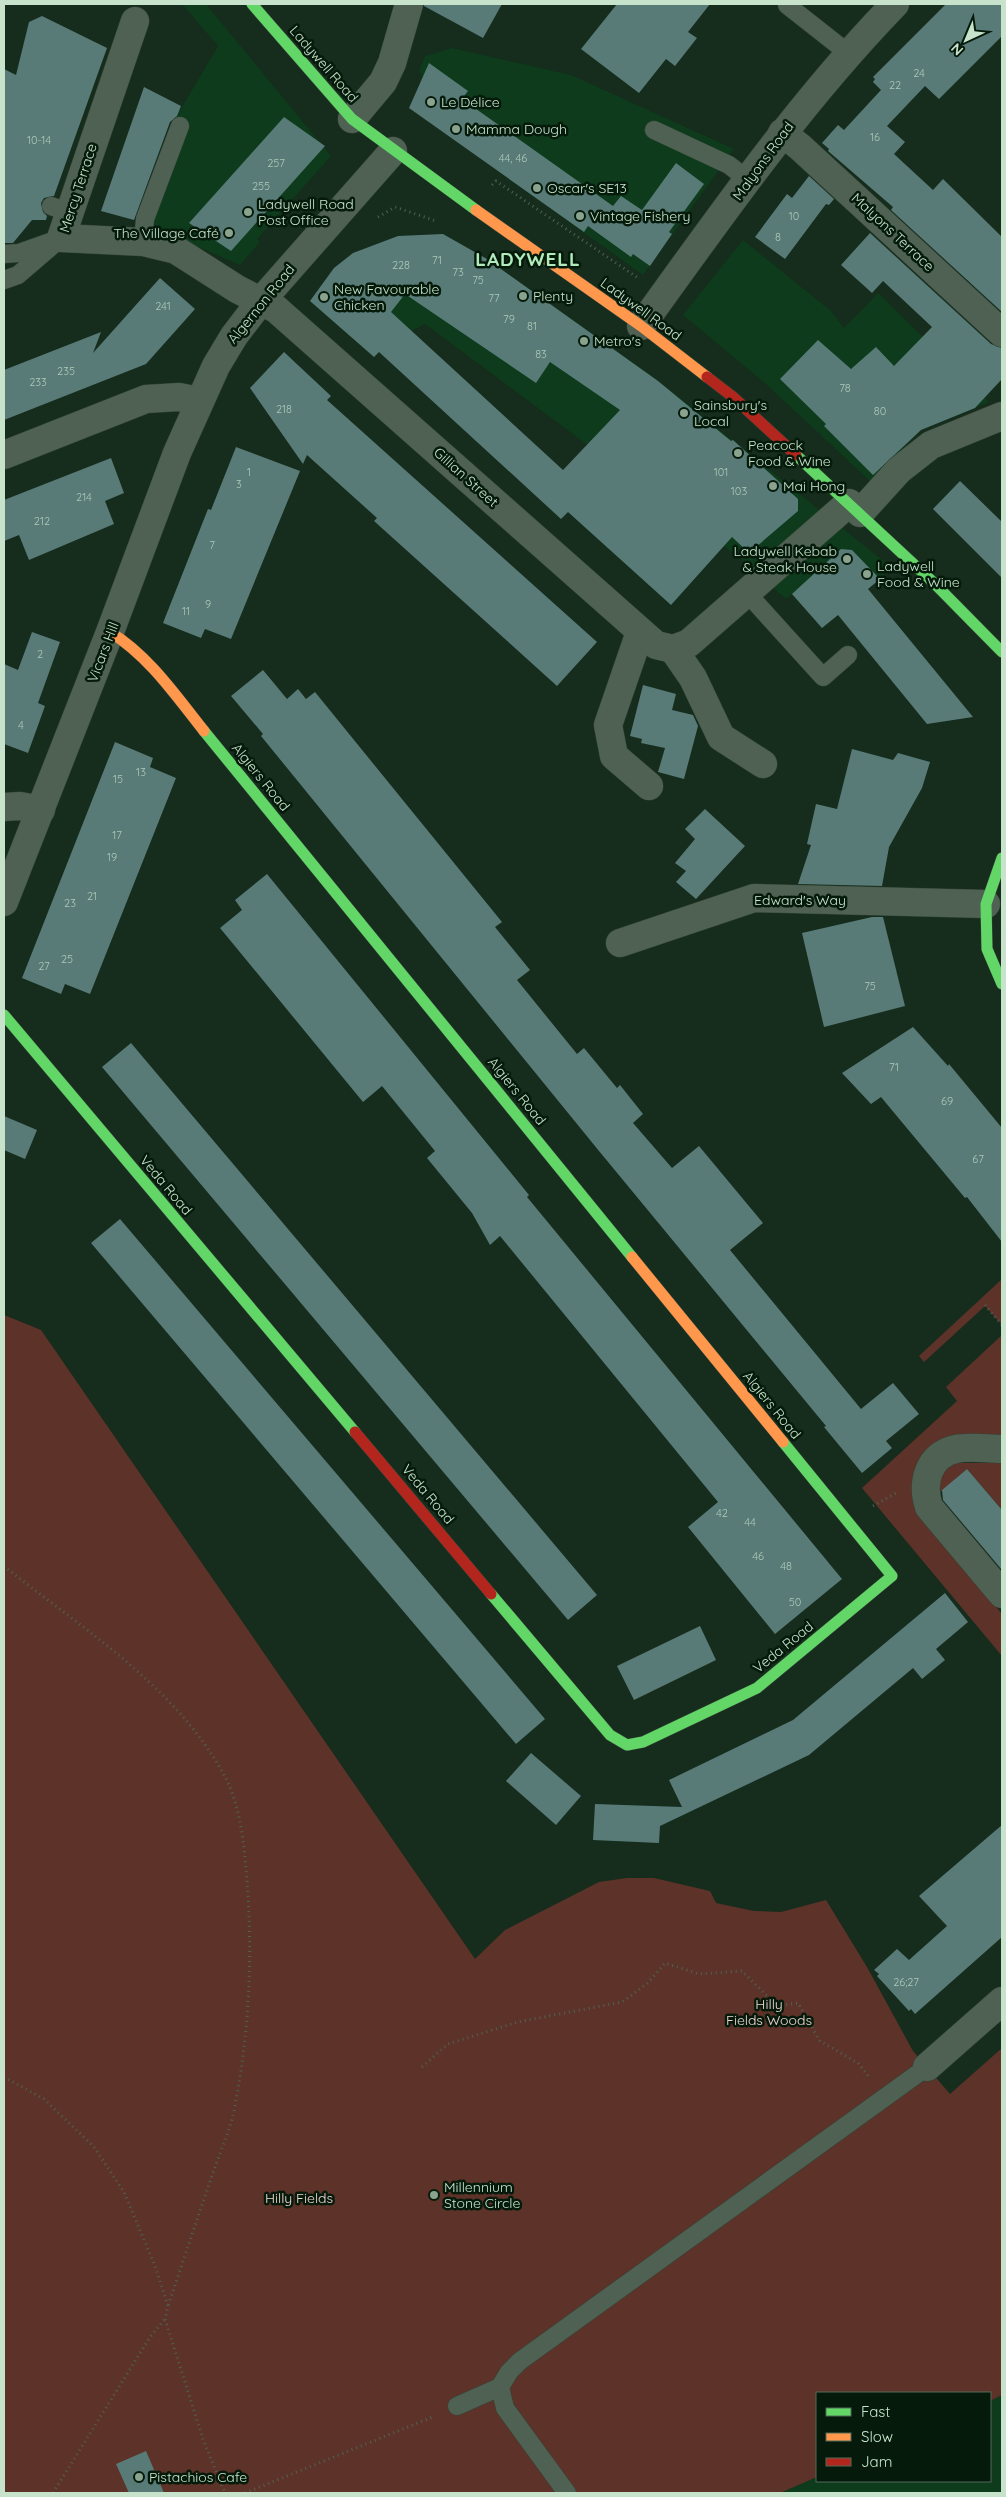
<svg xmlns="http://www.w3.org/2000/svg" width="1006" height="2497" viewBox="0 0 1006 2497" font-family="Quicksand,sans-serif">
<rect width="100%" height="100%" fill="#162c1c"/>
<g fill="#0d3b1c">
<polygon points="182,4 206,4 331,156 257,239 260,242 240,265 140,222 176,117 218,46"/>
<polygon points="452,48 571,75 734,149 643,275 413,110 423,78 419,71 425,56"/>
<polygon points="424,235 452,239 499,268 652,376 891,567 880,579 822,628 792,594 786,599 741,559 425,324 386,344 374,357 310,301 325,280 398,236"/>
<polygon points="743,240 831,311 844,328 878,293 989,402 921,430 870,481 767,385 683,315"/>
<polygon points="1002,2395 1002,2493 780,2493 817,2477 817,2481 990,2481 990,2401"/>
</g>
<g fill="#5d3229">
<polygon points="1002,1279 1002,1325 985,1306 924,1362 919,1356"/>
<polygon points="4,1315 41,1330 475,1959 505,1930 599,1882 627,1878 654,1878 710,1891 716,1903 754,1911 781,1912 826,1900 867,1967 913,2051 950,2094 1002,2048 1002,2395 990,2401 990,2393 817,2393 817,2477 780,2493 4,2493"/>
<polygon points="1002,1335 1002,1440 960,1439 920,1514 1002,1614 1002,1656 862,1488 957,1401 946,1387"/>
<polygon points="956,1463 1002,1463 1002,1510 967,1469 937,1495 949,1509 943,1514 931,1492 947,1468"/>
</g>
<g fill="#587b78" fill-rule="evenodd">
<polygon points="424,4 502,4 483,38 424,6"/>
<polygon points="617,4 710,4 688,32 697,38 675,66 666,59 639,93 581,49"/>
<polygon points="946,4 1002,4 1002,36 939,99 925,86 887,126 905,142 894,154 933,190 943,179 1002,237 1002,312 891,210 893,207 828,151 829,149 822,143 838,125 844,130 881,90 873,82 875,79 873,77"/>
<polygon points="42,16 107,48 54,196 44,198 41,203 43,212 47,216 46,220 32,220 13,243 4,243 4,69 16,75 29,22"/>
<polygon points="429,63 468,91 462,99 613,206 621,196 642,210 676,163 704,184 669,232 672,234 650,266 633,254 631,257 588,226 584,232 409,108"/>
<polygon points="144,87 181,106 177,116 170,122 134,220 101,211"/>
<polygon points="284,117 325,146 231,251 189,223"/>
<polygon points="809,176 834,199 829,205 826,204 785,259 755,237 787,194 792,198"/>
<polygon points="870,233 991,344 1002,348 1002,379 975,408 921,430 873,475 824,426 826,424 780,379 818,340 851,369 876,347 894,366 932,327 883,281 872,293 841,265"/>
<path d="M443,234L487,259L658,381L731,441L733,440L798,499V511L749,553L732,537L671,605L568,512L561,519L379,352L374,357L310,301L334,268L353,253L398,236ZM405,294L536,383L550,362L620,410L563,470L391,312Z"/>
<polygon points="160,278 195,309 146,364 4,420 4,370 101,332 93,353"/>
<polygon points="284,352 331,396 327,400 597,642 557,686 374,521 377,518 307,455 303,464 250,388"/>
<polygon points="236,447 300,471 231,639 205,629 201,638 163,623 208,509 211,510"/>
<polygon points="111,458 124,493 105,501 114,524 29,560 19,535 4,541 4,500"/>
<polygon points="960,481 1002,522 1002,578 933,509"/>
<polygon points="841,549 852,550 880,579 868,589 973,717 927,724 838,615 822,628 792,594"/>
<polygon points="32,632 60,642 38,703 45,706 28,753 4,744 4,664 18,670"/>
<polygon points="263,670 287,699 298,689 306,699 315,692 502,922 495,927 530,970 517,980 577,1054 584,1048 617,1088 620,1085 643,1114 633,1123 672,1168 699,1146 763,1223 730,1250 861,1409 893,1383 919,1414 886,1441 892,1448 862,1473 824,1427 826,1426 599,1151 261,736 263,734 231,696"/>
<polygon points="643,685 676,694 672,710 693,715 698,726 684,779 658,772 665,748 641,743 642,739 630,736"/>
<polygon points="115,742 153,758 150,767 176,778 90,994 65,984 61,994 22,978"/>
<polygon points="852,749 893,760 898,753 930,762 922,788 889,847 882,886 798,884 811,845 807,844 816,804 837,809"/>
<polygon points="705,809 745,846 696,899 676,882 686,871 675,863 695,839 685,829"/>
<polygon points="267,874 529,1195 527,1197 842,1579 775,1634 688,1527 718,1502 500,1236 490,1245 472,1213 427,1158 435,1151 382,1086 363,1102 220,928 242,910 235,900"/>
<polygon points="872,917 883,917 905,1006 824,1027 802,933"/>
<polygon points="913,1027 948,1066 949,1064 1002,1128 1002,1242 967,1197 965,1198 881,1097 871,1104 842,1073"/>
<polygon points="131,1043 597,1595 568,1620 102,1067"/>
<polygon points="4,1116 37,1130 25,1159 4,1150"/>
<polygon points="120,1219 545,1719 516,1744 91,1243"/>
<polygon points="967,1469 1002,1510 1002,1570 943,1500 942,1490"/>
<polygon points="945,1593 968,1622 936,1649 945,1660 922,1679 913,1668 809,1755 660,1826 659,1843 593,1840 595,1804 682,1807 669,1780 793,1720"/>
<polygon points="700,1626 716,1660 634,1700 617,1666"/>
<polygon points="531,1753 581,1796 556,1825 506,1781"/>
<polygon points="1002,1825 1002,1937 915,2014 911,2009 909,2011 877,1976 879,1974 874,1970 897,1949 909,1960 947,1926 919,1896"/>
<polygon points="146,2451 164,2493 129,2493 116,2464"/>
</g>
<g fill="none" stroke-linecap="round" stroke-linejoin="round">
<defs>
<g id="lane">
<polyline points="787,5 848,53"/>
<polyline points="654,130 729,165 748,180"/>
<polyline points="51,206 68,212"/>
<polyline points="143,242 145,219 180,126"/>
<polyline points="4,254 19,253 53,241"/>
<polyline points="4,280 18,275 61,238"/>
<polyline points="747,593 823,677 848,655"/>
<polyline points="500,2387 505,2408 567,2493"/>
<polyline points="457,2406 500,2387 509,2372 520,2361 927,2067"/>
</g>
<g id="street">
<polyline points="135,21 61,238 143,242 176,250 237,289 276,309 656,645 673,649 689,643 849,503"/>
<polyline points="352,119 383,82 392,63 409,4"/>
<polyline points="782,133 800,147 1002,333"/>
<path d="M641,326C721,215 800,102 895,4"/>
<polyline points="4,455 146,399 179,397 199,401"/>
<polyline points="860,513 899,470 931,445 1002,416"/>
<polyline points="640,632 608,725 614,756 649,786"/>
<polyline points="673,649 693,678 721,737 763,764"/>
<polyline points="4,807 20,806 41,810"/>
<polyline points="4,902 110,632 177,453 216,366 234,336 260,302 393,151"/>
<polyline points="620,943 754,898 986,904"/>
<path d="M1002,1449C987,1449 970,1446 956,1449C928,1455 921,1483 929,1507L1002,1594"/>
<polyline points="927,2067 1002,2001"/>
</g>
<g id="fast">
<polyline points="252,4 352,119 476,210"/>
<polyline points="796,455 934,583 1002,652"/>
<polyline points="204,731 632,1257"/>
<polyline points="1002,858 986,904 987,949 1002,984"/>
<polyline points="4,1015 355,1432"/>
<polyline points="491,1594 610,1735 627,1745 643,1742 757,1688 892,1576 783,1442"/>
</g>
<g id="slow">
<polyline points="476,210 641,326 707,377"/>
<path d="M110,632C149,656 176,696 204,731"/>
<polyline points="632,1257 783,1442"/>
</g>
<g id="jam">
<polyline points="707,377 733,397 796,455"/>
<polyline points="355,1432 491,1594"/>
</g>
</defs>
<use href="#lane" stroke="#344538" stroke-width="19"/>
<use href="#street" stroke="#344538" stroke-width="29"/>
<use href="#fast" stroke="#344538" stroke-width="12"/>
<use href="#slow" stroke="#344538" stroke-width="12"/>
<use href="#jam" stroke="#344538" stroke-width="12"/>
<g stroke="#506253" stroke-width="3" stroke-dasharray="1 4" stroke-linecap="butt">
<polyline points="492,185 496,181 638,278"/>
<polyline points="378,217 395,207 436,221"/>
<polyline points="985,1305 1002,1325"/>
<polyline points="873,1506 896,1493"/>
<path d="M4,1566C81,1628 173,1684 223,1773C241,1805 244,1845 247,1881C253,1957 249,2036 234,2111C229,2133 219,2155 212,2176C197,2219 183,2262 168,2306"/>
<polyline points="422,2067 448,2044 518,2022 622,2002 648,1983 665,1963 699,1974 742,1971 777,2006 798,2003 820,2041 858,2063 870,2078"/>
<polyline points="4,2077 44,2099 94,2147 124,2192 155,2266 168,2306 165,2319 203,2439 225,2493"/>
<polyline points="53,2493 150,2337 165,2319"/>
<polyline points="245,2493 435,2416"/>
</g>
<use href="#lane" stroke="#4e6152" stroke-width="18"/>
<use href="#street" stroke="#4e6152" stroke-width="28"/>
<use href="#fast" stroke="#63d668" stroke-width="11"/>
<use href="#slow" stroke="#ff974d" stroke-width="11"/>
<use href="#jam" stroke="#b3261e" stroke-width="11"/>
</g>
<g fill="#89a38e" stroke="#051a0a" stroke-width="2">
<circle cx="431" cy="102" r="5"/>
<circle cx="456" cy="129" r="5"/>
<circle cx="537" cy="188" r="5"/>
<circle cx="248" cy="212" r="5"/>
<circle cx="580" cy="216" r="5"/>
<circle cx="229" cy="233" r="5"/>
<circle cx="523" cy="296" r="5"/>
<circle cx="324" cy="297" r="5"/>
<circle cx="584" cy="341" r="5"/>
<circle cx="684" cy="413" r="5"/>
<circle cx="738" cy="453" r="5"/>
<circle cx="773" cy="486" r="5"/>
<circle cx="847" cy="559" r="5"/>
<circle cx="867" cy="574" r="5"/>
<circle cx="434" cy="2195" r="5"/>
<circle cx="139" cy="2477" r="5"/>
</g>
<g text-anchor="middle" stroke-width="5" stroke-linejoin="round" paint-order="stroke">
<g font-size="11" fill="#abc9b7">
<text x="919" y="77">24</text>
<text x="895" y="89">22</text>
<text x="875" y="141">16</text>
<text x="39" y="144">10-14</text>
<text x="513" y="162">44, 46</text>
<text x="276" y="167">257</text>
<text x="261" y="190">255</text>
<text x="794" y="220">10</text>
<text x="778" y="241">8</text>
<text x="437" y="264">71</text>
<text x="401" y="269">228</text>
<text x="458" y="276">73</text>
<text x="478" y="284">75</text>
<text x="494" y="302">77</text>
<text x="163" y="310">241</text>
<text x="509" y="323">79</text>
<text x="532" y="330">81</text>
<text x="541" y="358">83</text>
<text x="66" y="375">235</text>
<text x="38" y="386">233</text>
<text x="845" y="392">78</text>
<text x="284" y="413">218</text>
<text x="880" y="415">80</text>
<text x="249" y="476">1</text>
<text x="721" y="476">101</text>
<text x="239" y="488">3</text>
<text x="739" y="495">103</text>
<text x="84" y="501">214</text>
<text x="42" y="525">212</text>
<text x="212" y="549">7</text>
<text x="208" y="608">9</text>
<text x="186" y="615">11</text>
<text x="40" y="658">2</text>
<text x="21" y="729">4</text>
<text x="141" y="776">13</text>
<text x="118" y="783">15</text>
<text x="117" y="839">17</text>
<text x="112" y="861">19</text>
<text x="92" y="900">21</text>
<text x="70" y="907">23</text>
<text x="67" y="963">25</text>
<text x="44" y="970">27</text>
<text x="870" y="990">75</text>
<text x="894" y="1071">71</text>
<text x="947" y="1105">69</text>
<text x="978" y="1163">67</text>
<text x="722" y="1517">42</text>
<text x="750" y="1526">44</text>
<text x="758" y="1560">46</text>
<text x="786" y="1570">48</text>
<text x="795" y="1606">50</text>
<text x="906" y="1986">26;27</text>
</g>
<g font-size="14" fill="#c7e3cc" stroke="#051a0a">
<text transform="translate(324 64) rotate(49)" y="5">Ladywell Road</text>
<text transform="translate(763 161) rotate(-54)" y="5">Malyons Road</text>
<text transform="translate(78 188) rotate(-72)" y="5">Mercy Terrace</text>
<text transform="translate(893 232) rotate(43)" y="5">Malyons Terrace</text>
<text transform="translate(261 304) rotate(-51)" y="5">Algernon Road</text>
<text transform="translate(641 309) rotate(36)" y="5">Ladywell Road</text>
<text transform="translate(466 477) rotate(42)" y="5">Gillian Street</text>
<text transform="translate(103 652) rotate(-69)" y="5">Vicars Hill</text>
<text transform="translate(261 777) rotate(51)" y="5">Algiers Road</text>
<text x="800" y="905">Edward's Way</text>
<text transform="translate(517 1091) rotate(51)" y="5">Algiers Road</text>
<text transform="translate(166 1185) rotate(50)" y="5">Veda Road</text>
<text transform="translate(772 1405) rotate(51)" y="5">Algiers Road</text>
<text transform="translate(428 1494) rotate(50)" y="5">Veda Road</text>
<text transform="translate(783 1647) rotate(-39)" y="5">Veda Road</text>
</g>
<g font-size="14" fill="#c7e3cc" stroke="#051a0a" text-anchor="start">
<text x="441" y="107">Le Délice</text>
<text x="466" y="134">Mamma Dough</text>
<text x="547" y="193">Oscar's SE13</text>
<text x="258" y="209">Ladywell Road<tspan x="258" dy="16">Post Office</tspan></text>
<text x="590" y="221">Vintage Fishery</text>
<text x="219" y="238" text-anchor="end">The Village Café</text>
<text x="334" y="294">New Favourable<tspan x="334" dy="16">Chicken</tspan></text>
<text x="533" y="301">Plenty</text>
<text x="594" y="346">Metro's</text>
<text x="694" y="410">Sainsbury's<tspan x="694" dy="16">Local</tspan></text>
<text x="748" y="450">Peacock<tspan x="748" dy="16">Food &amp; Wine</tspan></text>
<text x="783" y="491">Mai Hong</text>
<text x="837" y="556" text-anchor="end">Ladywell Kebab<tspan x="837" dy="16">&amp; Steak House</tspan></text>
<text x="877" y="571">Ladywell<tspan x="877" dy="16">Food &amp; Wine</tspan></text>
<text x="444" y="2192">Millennium<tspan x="444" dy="16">Stone Circle</tspan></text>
<text x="149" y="2482">Pistachios Cafe</text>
</g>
<g font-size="14" fill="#f0d6d2" stroke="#051a0a">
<text x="769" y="2009">Hilly<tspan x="769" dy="16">Fields Woods</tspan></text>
<text x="299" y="2203">Hilly Fields</text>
</g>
<g font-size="19" font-weight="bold" letter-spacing="1" fill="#b1eabb" stroke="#051a0a">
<text x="528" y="266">LADYWELL</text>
</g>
</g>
<rect width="1006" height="2497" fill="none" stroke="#c7e3cc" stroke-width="10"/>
<rect x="816" y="2392" width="175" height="90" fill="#051a0a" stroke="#536a58"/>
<rect x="826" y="2408" width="25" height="8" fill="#63d668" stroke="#536a58"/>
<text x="861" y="2417" font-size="15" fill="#c7e3cc">Fast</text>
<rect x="826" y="2433" width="25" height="8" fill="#ff974d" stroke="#536a58"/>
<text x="861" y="2442" font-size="15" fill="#c7e3cc">Slow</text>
<rect x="826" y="2458" width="25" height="8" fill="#b3261e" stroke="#536a58"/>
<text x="861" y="2467" font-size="15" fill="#c7e3cc">Jam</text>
<g transform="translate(966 40) rotate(224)" stroke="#051a0a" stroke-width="4" paint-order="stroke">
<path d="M0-4L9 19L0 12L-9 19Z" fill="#c7e3cc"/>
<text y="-8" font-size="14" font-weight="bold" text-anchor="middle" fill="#c7e3cc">N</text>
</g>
</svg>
